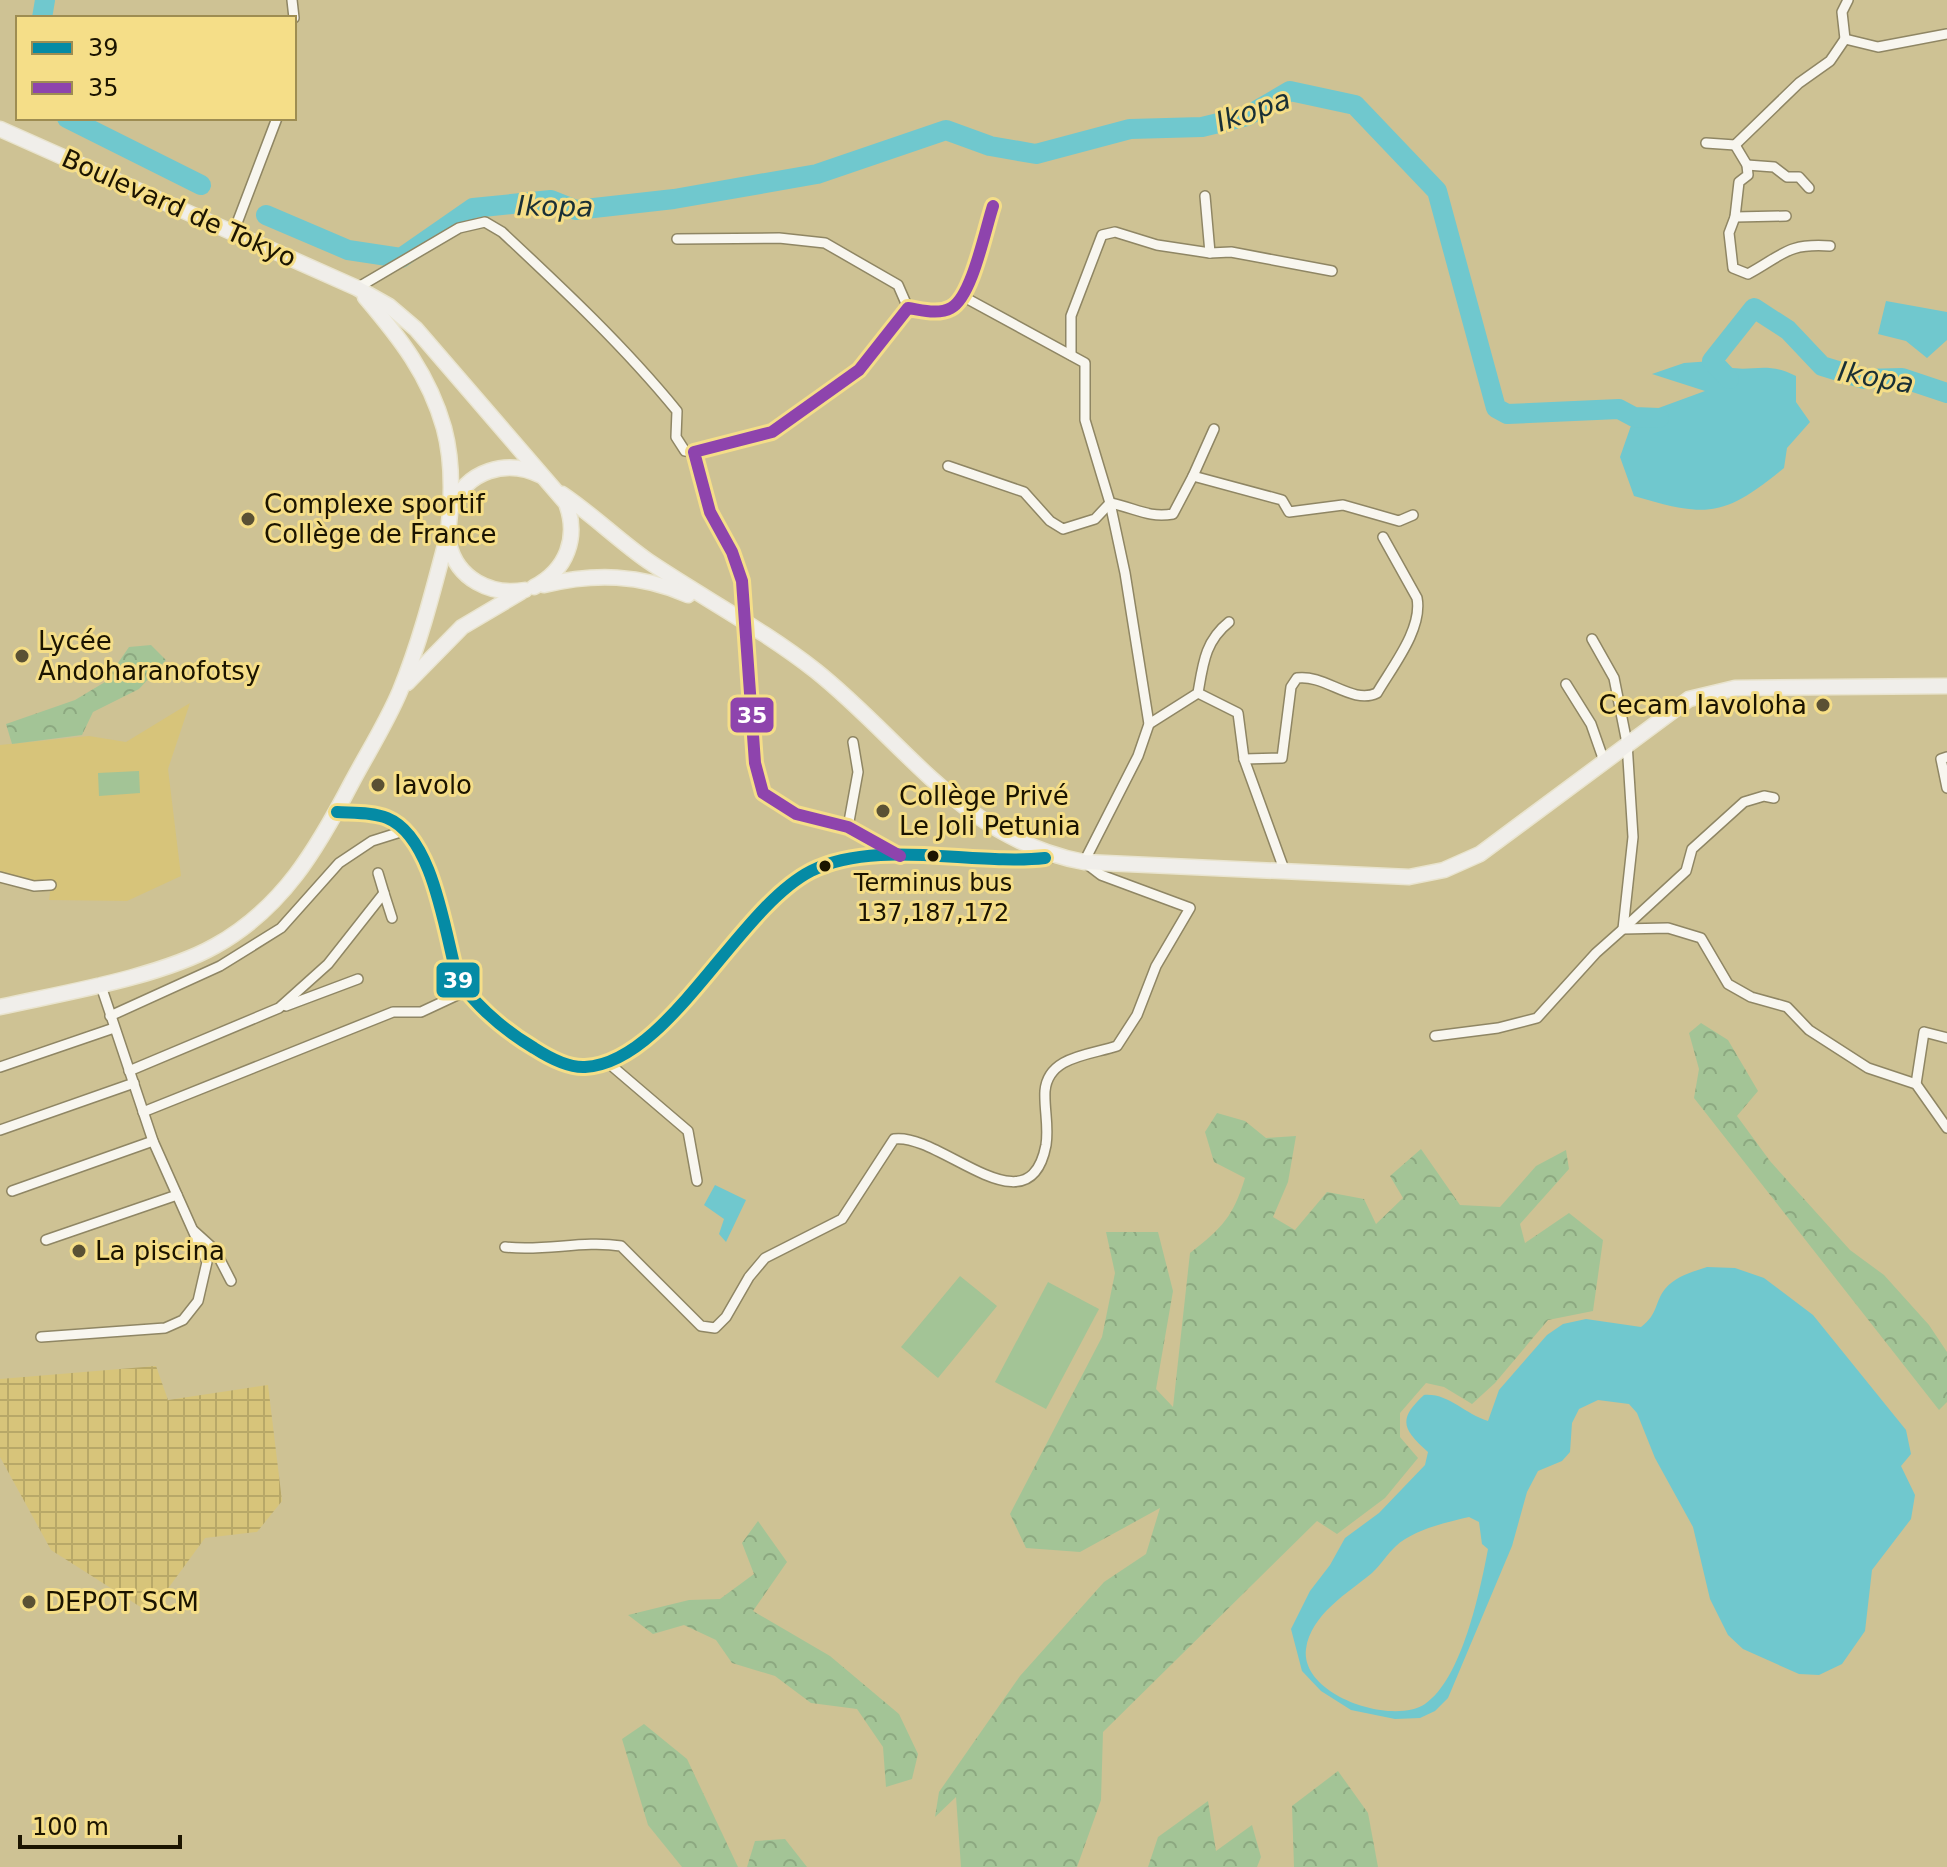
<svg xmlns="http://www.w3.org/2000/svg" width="1947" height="1867" viewBox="0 0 1947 1867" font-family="'DejaVu Sans',sans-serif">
<defs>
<pattern id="industrial-grid" width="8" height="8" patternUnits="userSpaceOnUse" patternTransform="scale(2)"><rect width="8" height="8" fill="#d7c47a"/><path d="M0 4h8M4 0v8" fill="none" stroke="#b8a868"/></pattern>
<pattern id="forest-crowns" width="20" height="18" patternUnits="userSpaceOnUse" patternTransform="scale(2)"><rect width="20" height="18" fill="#a3c496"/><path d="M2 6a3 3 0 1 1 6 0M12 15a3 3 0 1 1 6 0" fill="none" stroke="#8ca880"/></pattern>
</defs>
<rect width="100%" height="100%" fill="#cec294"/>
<polygon fill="#d7c47a" points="190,703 168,769 181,876 127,901 49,900 51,885 0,872 0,745 89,736 126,742"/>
<polygon fill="url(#industrial-grid)" points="156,1366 168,1400 268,1385 282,1501 257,1532 205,1538 150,1613 51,1550 0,1457 0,1379"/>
<g fill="#a3c496">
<polygon points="139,771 140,793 99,796 98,773"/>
<polygon points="960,1276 997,1306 938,1378 901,1347"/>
<polygon points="1048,1282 1099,1309 1046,1409 995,1382"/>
</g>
<g fill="url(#forest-crowns)">
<polygon points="151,645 166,660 139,689 93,712 82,735 12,744 6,724 75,700 105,682 129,647"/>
<polygon points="1701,1023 1728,1040 1758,1091 1737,1116 1770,1161 1850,1250 1884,1275 1929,1325 1947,1352 1947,1402 1939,1410 1694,1098 1699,1069 1689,1033"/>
<path d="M1217,1113L1245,1121L1266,1138L1296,1136L1288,1182L1273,1217L1295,1230L1327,1192L1364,1199L1376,1224L1403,1198L1390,1176L1421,1149L1460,1205L1500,1207L1536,1166L1566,1150L1569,1169L1520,1224L1525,1243L1569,1213L1603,1240L1593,1311L1548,1320L1495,1383L1472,1404L1444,1387L1426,1383L1400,1413V1437L1418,1458L1385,1498L1337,1534L1317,1521L1103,1732L1101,1800L1077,1867H961L956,1797L935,1817L939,1792L1020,1676L1104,1582L1146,1554L1160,1508L1080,1552L1026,1548L1010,1514L1102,1337L1115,1273L1106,1232H1158L1173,1291L1156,1389L1173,1407L1190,1253C1222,1228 1233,1217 1245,1178L1214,1162L1205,1132Z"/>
<polygon points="758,1521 787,1562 753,1611 830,1656 899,1714 918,1754 912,1779 886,1787 883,1747 857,1709 811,1703 775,1676 732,1663 716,1640 684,1625 653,1634 628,1615 689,1600 720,1599 754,1574 742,1543"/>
<polygon points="644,1724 687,1759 738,1867 682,1867 648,1825 622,1739"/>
<polygon points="1338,1771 1368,1813 1378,1867 1294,1867 1292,1806"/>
<polygon points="1208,1801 1216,1851 1252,1825 1261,1857 1257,1867 1148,1867 1158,1837"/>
<polygon points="785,1839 807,1867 747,1867 755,1841"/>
</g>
<g fill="#70c8ce" fill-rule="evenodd">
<polygon points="1886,301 1947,312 1947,340 1927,358 1906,341 1878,334"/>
<path d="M1712,361C1748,379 1759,357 1796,376V402L1810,422L1787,448L1784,468C1724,517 1708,518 1634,496L1620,457L1634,417L1705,391L1652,374L1684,363Z"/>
<polygon points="715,1185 746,1200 726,1242 719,1234 724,1219 704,1205"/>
<path d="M1707,1267L1735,1268L1764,1278L1813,1315L1906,1430L1911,1454L1901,1466L1915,1495L1911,1519L1872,1570L1865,1631L1842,1664L1819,1675L1799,1674L1743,1649L1728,1635L1710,1599L1693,1527L1655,1458L1637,1413L1629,1404L1598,1400L1579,1409L1572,1423L1570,1452L1562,1461L1538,1471L1527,1492L1512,1546L1448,1698L1435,1711L1420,1718L1395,1719L1351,1710L1321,1691L1302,1671L1291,1629L1310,1591L1330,1565L1345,1538L1379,1513L1425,1465L1428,1452C1403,1429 1397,1420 1424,1395C1449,1393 1464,1414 1488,1421L1499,1390L1547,1335L1563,1324L1586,1319L1641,1327C1659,1313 1654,1303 1665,1289C1676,1276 1692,1272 1707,1267ZM1469,1517L1479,1522L1482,1544L1488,1549C1480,1591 1462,1679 1425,1704C1392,1726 1300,1695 1306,1649C1311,1614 1348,1593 1372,1573C1381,1565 1387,1554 1396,1546C1413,1530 1447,1522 1469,1517Z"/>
</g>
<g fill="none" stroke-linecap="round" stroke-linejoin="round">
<g stroke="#70c8ce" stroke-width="20">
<polyline points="42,18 45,0"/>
<polyline points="67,118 201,185"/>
<polyline points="266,215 348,250 401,258 473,208 551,200 576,210 674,199 817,174 946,130 990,146 1036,154 1130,129 1202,127 1247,116 1290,91 1355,105 1437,191 1496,408 1507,414 1619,409 1634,417 1659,418"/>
<polyline points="1729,379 1712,361 1754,308 1788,330 1822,366 1864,379 1902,378 1947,393"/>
</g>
<defs>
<g id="minor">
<polyline points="292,0 294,18"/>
<polyline points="1845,39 1842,12 1848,0"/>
<polyline points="1706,143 1735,145 1799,83 1830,61 1845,39 1878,47 1947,34"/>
<path d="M1735,145L1747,165L1748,175L1739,182L1735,217L1729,233L1733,268L1748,274C1783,255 1787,243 1830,246"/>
<polyline points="1747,165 1774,167 1787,177 1799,177 1809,188"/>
<polyline points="1205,196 1210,253"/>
<polyline points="1735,217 1786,216"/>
<polyline points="234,231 277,118"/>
<polyline points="677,239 779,238 825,243 898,285 908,308"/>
<path d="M357,288L459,228L485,222L502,232C563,289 624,346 677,411L676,437L685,451L694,452"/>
<polyline points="1071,355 1071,316 1102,235 1115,232 1157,245 1210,253 1231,252 1332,271"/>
<path d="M948,466L1024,492L1050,521L1063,529L1095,519L1110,503C1136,508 1147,518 1173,514L1193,476L1282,500L1289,512L1343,505L1399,521L1413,515"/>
<polyline points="1193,476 1214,429"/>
<polyline points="1592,639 1614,678 1627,743 1633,837 1623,929"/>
<polyline points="1566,684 1591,724 1604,761"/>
<polyline points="1198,693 1238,713 1244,759 1285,872"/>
<path d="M1149,724L1198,693C1203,664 1205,641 1229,622"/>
<polyline points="1947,757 1941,759 1947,788"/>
<path d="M1244,759L1282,758L1291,687L1297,678C1325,674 1352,705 1377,693C1392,667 1423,629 1417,598L1383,537"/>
<path d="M337,812C352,813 373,812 387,818C434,837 445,935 458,980C479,1009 504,1031 535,1048C549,1057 569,1068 586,1067C671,1061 736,904 812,871C883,839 977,865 1054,857"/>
<polyline points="848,827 858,772 853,742"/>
<path d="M897,855L848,827L796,814L763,793L755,763L742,581L732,552L710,512L694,452L772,432L859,370L908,308C922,310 938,315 951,308C972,297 985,230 993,206"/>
<polyline points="378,873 384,893"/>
<polyline points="0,877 34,886 51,885"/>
<polyline points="1623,929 1686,871 1692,849 1744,802 1764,796 1774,798"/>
<polyline points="286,1006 358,979"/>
<polyline points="110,1016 220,966 281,928 339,863 372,841 407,830"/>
<polyline points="1435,1036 1498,1028 1537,1018 1596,953 1623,929 1668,928 1701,938 1728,984 1751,997 1787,1007 1809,1030 1868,1068 1916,1084 1947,1128"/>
<polyline points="606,1061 688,1131 697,1181"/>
<polyline points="0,1067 114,1028"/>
<polyline points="129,1071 279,1008 328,964 384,893 392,918"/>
<polyline points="1916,1084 1924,1032 1947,1038"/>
<polyline points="143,1112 393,1012 421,1012 466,991"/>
<polyline points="0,1130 134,1083"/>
<polyline points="12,1191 153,1141"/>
<polyline points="194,1231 215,1250 231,1281"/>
<polyline points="46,1240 177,1195"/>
<path d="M505,1247C544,1252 582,1240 621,1246L701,1326L715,1328L726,1317L749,1277L765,1258L842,1219L894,1139C940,1132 1029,1234 1046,1145C1049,1126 1044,1109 1045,1091C1048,1056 1090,1055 1117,1046L1137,1015L1156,966L1190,908L1101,875L1084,862L1138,756L1149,724L1125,573L1110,503L1085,420V363L964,297"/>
<polyline points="41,1337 165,1328 183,1320 198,1301 207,1262 153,1141 100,983"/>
</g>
<g id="primary">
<path d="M0,129L357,288L389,306L416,329L566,503C579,537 567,570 534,587"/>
<path d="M365,297C400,338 429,375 444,428C451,454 452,486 450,513C449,524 447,533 449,544C457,579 491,596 525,590"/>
<path d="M562,494C592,514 618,540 648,561C703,598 764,630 816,671C906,743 963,839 1084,862L1409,877L1444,870L1480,854L1689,699L1735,688L1947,686"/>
<path d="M451,509C466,470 507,458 542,476"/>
<path d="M544,585C594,573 640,574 688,595"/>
<polyline points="407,683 462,627 521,592"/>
<path d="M0,1007C63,993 160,977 215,946C283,908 317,849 352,782C368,752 387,722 400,691C421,640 434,587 448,534"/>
</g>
</defs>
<use href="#minor" stroke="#8f8664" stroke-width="12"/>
<use href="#primary" stroke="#e9e4cf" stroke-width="17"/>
<use href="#minor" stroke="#f8f6ef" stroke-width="9"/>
<use href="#primary" stroke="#f0eeea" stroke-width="14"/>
<defs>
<path id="bus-1" d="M337,812C352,813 373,812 387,818C434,837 445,935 458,980C479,1009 504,1030 534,1048C548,1057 568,1068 585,1067C668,1063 737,909 811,871C876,838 973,866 1045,858"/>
<path id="bus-2" d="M900,856L848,827L796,814L763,793L755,763L742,581L732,552L710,512L694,452L772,432L859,370L908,308C922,310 938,315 951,308C972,297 985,230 993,206"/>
</defs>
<use href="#bus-1" stroke="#f5de88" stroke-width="18"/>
<use href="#bus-2" stroke="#f5de88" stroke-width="18"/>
<use href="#bus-1" stroke="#058ba5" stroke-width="12"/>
<use href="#bus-2" stroke="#8e44ad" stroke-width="12"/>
</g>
<g fill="#5a5134" stroke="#f5de88" stroke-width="3">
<circle cx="248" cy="519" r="8"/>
<circle cx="22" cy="656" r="8"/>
<circle cx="1823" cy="705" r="8"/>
<circle cx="378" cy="785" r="8"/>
<circle cx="883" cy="811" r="8"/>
<circle cx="79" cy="1251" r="8"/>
<circle cx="29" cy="1602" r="8"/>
</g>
<g fill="#1b1400" stroke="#f5de88" stroke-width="3">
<circle cx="933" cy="856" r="7"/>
<circle cx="825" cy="866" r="7"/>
</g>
<g text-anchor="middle" stroke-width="6" stroke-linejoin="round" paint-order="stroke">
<g font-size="24" fill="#1b1400" stroke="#f5de88">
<text x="933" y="891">Terminus bus<tspan x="933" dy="30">137,187,172</tspan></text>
</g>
<g font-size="26" fill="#1b1400" stroke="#f5de88">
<text transform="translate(179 208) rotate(24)" y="9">Boulevard de Tokyo</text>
</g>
<g font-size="26" fill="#1b1400" stroke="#f5de88" text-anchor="start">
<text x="264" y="513">Complexe sportif<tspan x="264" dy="30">Collège de France</tspan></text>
<text x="38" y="650">Lycée<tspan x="38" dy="30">Andoharanofotsy</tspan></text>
<text x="1807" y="714" text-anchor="end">Cecam Iavoloha</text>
<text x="394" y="794">Iavolo</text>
<text x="899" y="805">Collège Privé<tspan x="899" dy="30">Le Joli Petunia</tspan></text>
<text x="95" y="1260">La piscina</text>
<text x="45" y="1611">DEPOT SCM</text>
</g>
<g font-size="28" font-style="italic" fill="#192f35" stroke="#f5de88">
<text transform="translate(1253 110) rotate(-19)" y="10">Ikopa</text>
<text transform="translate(555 206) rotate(1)" y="10">Ikopa</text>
<text transform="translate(1876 377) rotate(10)" y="10">Ikopa</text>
</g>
</g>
<g stroke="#f5de88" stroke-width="3">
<rect x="729" y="696" width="46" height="38" rx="8" fill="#8e44ad"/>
<rect x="435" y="961" width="46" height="38" rx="8" fill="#058ba5"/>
</g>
<g font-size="22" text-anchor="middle" font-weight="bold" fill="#fff">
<text x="752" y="723">35</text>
<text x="458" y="988">39</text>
</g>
<rect x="16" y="16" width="280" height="104" fill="#f5de88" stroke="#9e8d52" stroke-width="2"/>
<rect x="32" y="42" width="40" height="12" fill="#058ba5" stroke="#9e8d52" stroke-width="2"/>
<text x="88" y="56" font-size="24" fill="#1b1400">39</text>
<rect x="32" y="82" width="40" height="12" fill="#8e44ad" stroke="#9e8d52" stroke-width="2"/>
<text x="88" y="96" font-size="24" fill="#1b1400">35</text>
<path d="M20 1835v12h160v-12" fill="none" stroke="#1b1400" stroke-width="4"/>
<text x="32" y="1835" font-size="24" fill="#1b1400" stroke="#f5de88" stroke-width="6" paint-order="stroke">100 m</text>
</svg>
